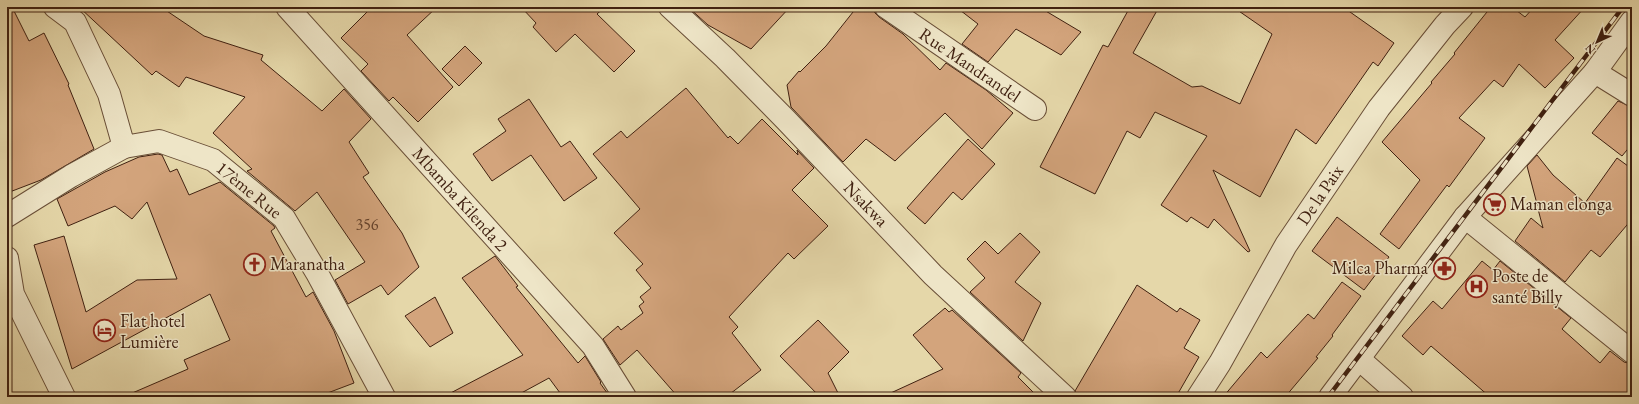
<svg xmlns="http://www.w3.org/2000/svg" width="1639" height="404" viewBox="0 0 1639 404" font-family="'EB Garamond',serif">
<rect width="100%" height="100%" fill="#e5d7a9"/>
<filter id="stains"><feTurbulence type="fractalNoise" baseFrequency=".005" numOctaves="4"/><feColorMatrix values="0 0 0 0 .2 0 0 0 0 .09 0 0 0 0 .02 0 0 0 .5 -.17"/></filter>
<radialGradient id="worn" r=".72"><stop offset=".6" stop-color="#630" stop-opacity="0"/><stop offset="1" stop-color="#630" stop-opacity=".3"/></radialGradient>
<g fill="#d3a47c" stroke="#402111">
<polygon points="7,7 12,7 29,41 44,33 69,84 68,85 94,149 41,180 7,193"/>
<polygon points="79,7 161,7 204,36 263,55 261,60 322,111 344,89 371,119 349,142 369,173 363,177 402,233 419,267 388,295 381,285 348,304 335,280 365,262 317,192 295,211 247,171 252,169 213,133 245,97 186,77 179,87 156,71 152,75"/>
<polygon points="372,7 437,7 407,35 453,87 418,122 393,97 389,101 361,71 368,64 341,38"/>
<polygon points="521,7 605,7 597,14 635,51 614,72 575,34 556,52 533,27 536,23"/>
<polygon points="688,7 790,7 751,49 708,25"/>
<polygon points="857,7 873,7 875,13 879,17 903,34 940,70 946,63 986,90 1013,113 982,149 945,113 895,161 866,139 843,162 791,107 787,85 799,71 800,72 826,46"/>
<polygon points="956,7 1039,7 1081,32 1061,55 1016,29 988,62 962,44 978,24"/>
<polygon points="1130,7 1159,7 1133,53 1192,87 1202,86 1240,104 1272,34 1233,7 1343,7 1394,43 1378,66 1373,62 1316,144 1296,129 1260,197 1213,170 1250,251 1248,252 1214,219 1208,228 1191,217 1187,222 1161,205 1207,136 1155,112 1140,138 1127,131 1095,194 1040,167 1103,45 1108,47"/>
<polygon points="1491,7 1512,7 1525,17 1534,7 1585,7 1555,40 1574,58 1545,88 1519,64 1503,87 1494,80 1459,118 1485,138 1449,187 1447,185 1399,249 1380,234 1420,180 1382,142 1432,83 1431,82 1455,54 1454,53"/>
<polygon points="465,46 482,63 459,86 442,69"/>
<polygon points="686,88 728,138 730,136 738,144 762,119 798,155 797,150 814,168 792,190 828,226 794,259 788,253 729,317 738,327 732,333 761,370 726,397 678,397 637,350 620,365 603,339 618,326 621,330 643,313 639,306 644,302 640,297 651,288 636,270 643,264 614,233 640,209 593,154 621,131 627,138"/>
<polygon points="529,99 561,147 570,141 597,178 564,201 531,155 492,181 473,154 506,131 498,119"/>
<polygon points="1618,101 1632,107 1632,144 1622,156 1592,133"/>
<polygon points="968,139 995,164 962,200 953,192 925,224 907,208"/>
<polygon points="158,154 162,155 170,172 177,169 189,195 220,182 274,226 275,228 271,231 306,297 313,292 334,331 354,383 317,397 123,397 188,369 184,360 230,340 210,294 72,369 34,245 64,236 86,312 137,280 177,279 147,202 132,219 115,206 68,226 57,199 105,172 139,157"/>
<polygon points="1537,155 1553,175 1585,203 1617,158 1632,169 1632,219 1600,257 1591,250 1565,282 1515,241 1531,218 1543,228 1538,209 1539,207 1537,204 1527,166"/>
<polygon points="1337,217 1389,257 1364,290 1312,251"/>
<polygon points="1020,233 1040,252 1015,282 1041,303 1023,341 970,292 985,278 967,259 985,241 998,254"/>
<polygon points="495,256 518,286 516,287 578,363 585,356 601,382 600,383 610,397 563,397 549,378 514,397 443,397 523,355 462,278"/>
<polygon points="1482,261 1493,270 1500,261 1571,318 1562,329 1600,363 1610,351 1624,362 1632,364 1632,397 1490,397 1431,346 1423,355 1402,336 1433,301 1442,309"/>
<polygon points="1342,282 1361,296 1332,335 1333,336 1316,357 1318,358 1285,397 1223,397 1261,352 1267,358 1308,314 1314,319"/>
<polygon points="1137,285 1177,312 1180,308 1200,320 1184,348 1199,357 1176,397 1077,397 1075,391"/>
<polygon points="435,297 453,333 430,347 405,316"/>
<polygon points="945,308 949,312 952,310 1021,373 1018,377 1038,397 882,397 943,369 913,335"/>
<polygon points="818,320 849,352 828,373 840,397 820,397 780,356"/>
</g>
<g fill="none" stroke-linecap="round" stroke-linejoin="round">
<defs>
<g id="minor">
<polyline points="55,7 75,22 109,94 124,147 159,141 213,160 284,218 317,273 384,397"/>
<polyline points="287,7 593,346 625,397"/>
<polyline points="670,7 725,58 786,120 933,275 1065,397"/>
<polyline points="886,7 1035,109"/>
<polyline points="1595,72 1632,95"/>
<polyline points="7,216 71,176 124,147"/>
<polyline points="1465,217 1632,352"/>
<polyline points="7,258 13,294 64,397"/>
<polyline points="1359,359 1402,397"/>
<polyline points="1198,397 1220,363 1286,245 1379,108 1445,25 1462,7"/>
<polyline points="1330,397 1465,217 1595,72 1632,21"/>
</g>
</defs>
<use href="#minor" stroke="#694e37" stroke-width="24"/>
<use href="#minor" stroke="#eee5c7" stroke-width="22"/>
<defs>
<polyline id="rail" points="1328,397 1623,7"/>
</defs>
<use href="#rail" stroke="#402111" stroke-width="4.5"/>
<use href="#rail" stroke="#eee5c7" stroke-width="3" stroke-dasharray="9" stroke-linecap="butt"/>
</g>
<defs>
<symbol id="supermarket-ring" viewBox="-11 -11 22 22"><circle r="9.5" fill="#eee5c7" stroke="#8f2418" stroke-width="1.5"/><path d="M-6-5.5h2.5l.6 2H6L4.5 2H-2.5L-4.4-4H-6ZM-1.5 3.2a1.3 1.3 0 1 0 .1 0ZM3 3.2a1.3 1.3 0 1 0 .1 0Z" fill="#8f2418"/></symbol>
<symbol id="church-ring" viewBox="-11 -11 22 22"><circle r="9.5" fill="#eee5c7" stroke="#8f2418" stroke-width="1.5"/><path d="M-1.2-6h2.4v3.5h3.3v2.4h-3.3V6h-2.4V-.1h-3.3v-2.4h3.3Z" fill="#8f2418"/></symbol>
<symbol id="pharmacy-ring" viewBox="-11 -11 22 22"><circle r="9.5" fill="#eee5c7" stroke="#8f2418" stroke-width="1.5"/><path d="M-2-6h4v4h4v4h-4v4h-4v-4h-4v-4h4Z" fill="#8f2418"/></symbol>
<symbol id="hospital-ring" viewBox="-11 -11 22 22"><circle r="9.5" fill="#eee5c7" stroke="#8f2418" stroke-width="1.5"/><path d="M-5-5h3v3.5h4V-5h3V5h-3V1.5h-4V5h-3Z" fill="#8f2418"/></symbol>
<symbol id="hotel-ring" viewBox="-11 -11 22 22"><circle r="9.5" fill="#eee5c7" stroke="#8f2418" stroke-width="1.5"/><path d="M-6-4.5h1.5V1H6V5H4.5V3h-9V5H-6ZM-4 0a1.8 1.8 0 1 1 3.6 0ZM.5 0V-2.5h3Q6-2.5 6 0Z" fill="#8f2418"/></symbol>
</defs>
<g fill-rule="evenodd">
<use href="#supermarket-ring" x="1482" y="192" width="25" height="25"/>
<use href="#church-ring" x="242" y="252" width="25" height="25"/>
<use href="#pharmacy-ring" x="1432" y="256" width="25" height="25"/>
<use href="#hospital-ring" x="1464" y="274" width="25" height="25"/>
<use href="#hotel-ring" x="92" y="318" width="25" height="25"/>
</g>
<g text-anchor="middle" stroke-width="3" stroke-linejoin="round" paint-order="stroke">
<g font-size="16" fill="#65422c">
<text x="367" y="230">356</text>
</g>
<g font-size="18" fill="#402111" stroke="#eee5c7">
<text transform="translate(970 65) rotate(34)" y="6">Rue Mandrandel</text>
<text transform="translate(249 190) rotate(39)" y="6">17ème Rue</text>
<text transform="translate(1320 195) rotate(-56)" y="6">De la Paix</text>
<text transform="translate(460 199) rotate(48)" y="6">Mbamba Kilenda 2</text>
<text transform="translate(866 204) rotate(46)" y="6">Nsakwa</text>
</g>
<g font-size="18" fill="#402111" stroke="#eee5c7" text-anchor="start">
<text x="1510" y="210">Maman elonga</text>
<text x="270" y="270">Maranatha</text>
<text x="1428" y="274" text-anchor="end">Milca Pharma</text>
<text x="1492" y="282">Poste de<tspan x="1492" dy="21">santé Billy</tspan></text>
<text x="120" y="327">Flat hotel<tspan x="120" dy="21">Lumière</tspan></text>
</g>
</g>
<rect width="1639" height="404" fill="none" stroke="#e5d7a9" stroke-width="24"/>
<rect x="8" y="8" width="1623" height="388" fill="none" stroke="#402111" stroke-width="2"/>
<rect x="12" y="12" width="1615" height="380" fill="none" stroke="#402111"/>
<g transform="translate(1597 42) rotate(224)" stroke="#eee5c7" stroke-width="3" paint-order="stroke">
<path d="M0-3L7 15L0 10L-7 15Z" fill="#402111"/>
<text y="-6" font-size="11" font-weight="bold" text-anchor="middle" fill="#402111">N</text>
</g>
<rect width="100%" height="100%" filter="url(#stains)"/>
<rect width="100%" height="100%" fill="url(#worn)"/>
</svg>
